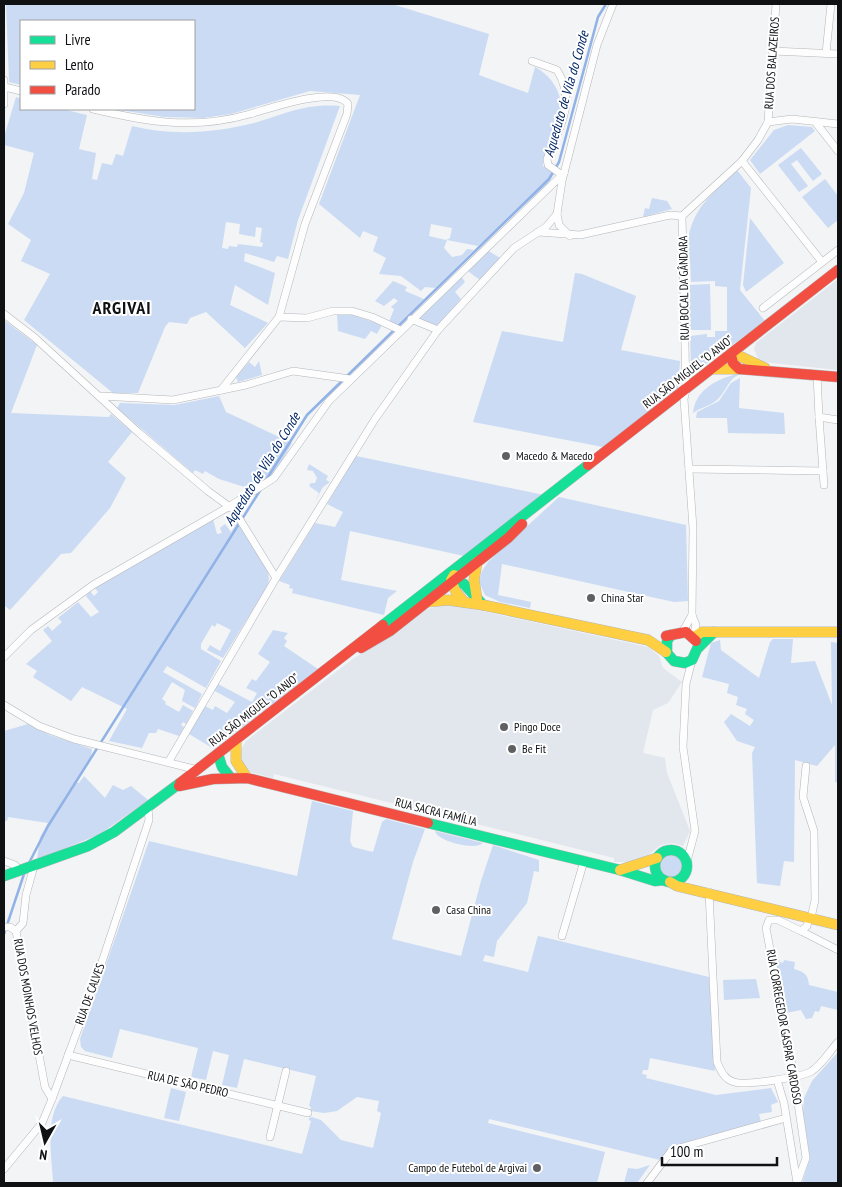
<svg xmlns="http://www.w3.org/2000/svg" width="842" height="1187" viewBox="0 0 842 1187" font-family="'PT Sans Narrow',sans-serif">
<rect width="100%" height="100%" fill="#f2f4f6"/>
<g fill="#e2e7ee">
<polygon points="838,279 838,370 763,362 758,359 754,349 756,343"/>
<polygon points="443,605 458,606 648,647 659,656 663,668 682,682 668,703 653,710 643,753 665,758 667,773 690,831 683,846 673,843 661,845 648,855 632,862 614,862 614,858 274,774 273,778 250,772 242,763 240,751 246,741 354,658 379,644 427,609"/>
</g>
<g fill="#cbdbf3" fill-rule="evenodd">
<path d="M6,4H392L489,34L479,75L528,93L535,67C561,81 569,111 554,138C549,149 542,153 543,166L554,174L548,184L478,246L447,240L444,248L452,257L462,255L467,249L474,250L435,288L425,287L421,291L401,276L379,274L386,258L373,251L378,237L363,231L360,238L319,204L360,95L310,91L231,114L203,118L164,117L114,109H194V21H21V85L9,82ZM431,224L452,228L450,238L446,240L429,236Z"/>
<path d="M16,97L21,99V109H62L87,115L79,149L96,153L92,179L97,180L102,163L112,165L116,154L123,156L132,126C172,136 214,133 254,123C285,114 305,103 340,106L298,220L288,259L277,256L274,262L245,253L244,261L275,273L268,305L235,285L230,305L268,323L245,348L206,312L190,318L187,324L169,322L165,327L138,393H113L24,320L50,274L21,261L31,240L8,224L24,193L34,153L4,145V137ZM226,222L240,224L239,234L255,237L256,227L262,228L260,242L263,243L262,247L238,244L237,247L229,246L228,249L222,248Z"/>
<polygon points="788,125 812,127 815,131 760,174 750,160 774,130"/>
<polygon points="801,148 822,174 813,181 797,160 791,164 808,186 799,192 778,165"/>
<path d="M737,170L751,188L740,290L765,321L696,371L691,368L690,336L707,334V337H715V331H727V287L715,286V281L691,282L690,260L687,259C686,214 706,199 737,170Z"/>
<polygon points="825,179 838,196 838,220 828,228 802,197"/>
<polygon points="652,198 667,201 672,209 643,217 645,208 649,209"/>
<polygon points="750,218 784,263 746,292 743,285"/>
<polygon points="487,250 500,258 480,280 465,269"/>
<polygon points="575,273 582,274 636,296 621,350 680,361 678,389 603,447 473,422 502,331 563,342"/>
<polygon points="460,275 465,282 455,292 461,299 437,326 417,319"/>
<polygon points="393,281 407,287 405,291 424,299 396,326 389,322 394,309 391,307 398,301 394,298 384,306 375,301"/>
<polygon points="710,284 711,330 692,330 689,329 689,285"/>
<polygon points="347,313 382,325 377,334 371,331 365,339 338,331 337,314"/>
<polygon points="4,320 37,345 11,413 109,417 111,414 132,432 108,462 126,478 110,508 71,553 61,554 10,610 4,605"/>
<polygon points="259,361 262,375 238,382 236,377 249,362 255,367"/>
<path d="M738,374H740C728,379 727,390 718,399C711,406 701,407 693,413C695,390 718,378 738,374Z"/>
<polygon points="740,378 739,408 784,413 785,434 728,433 727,418 696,418 697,412 719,401 731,383"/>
<polygon points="219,396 226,412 292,443 275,473 251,489 219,479 205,471 203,474 195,470 193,473 117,408 120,403 175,405"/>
<polygon points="356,456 544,495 464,556 350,531 341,580 397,591 388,598 384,615 292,593 293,589 289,588 290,585 279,581 315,523 335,527 343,512 327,504"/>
<polygon points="309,464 328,476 326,480 330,482 323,487 315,502 319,493 309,486 311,483 315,483 317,478 313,471 307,470"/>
<polygon points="559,497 686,525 688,601 674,602 502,564 498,595 531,602 530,608 500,602 485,595 479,582 482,571 488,562"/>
<path d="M213,519L217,534L222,533L220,528L225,524L231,532L238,521C249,539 276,567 267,587L223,658L207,650L210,645L220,651L231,630L217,623L215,627L212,625L201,644V649L221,661L206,688L167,666L163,672L202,694L195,708L182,701L185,690L172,682L162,699L166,702L165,704L179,712L183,705L193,711L186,724L183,722L181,725L184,727L179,736L158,729L156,733H149L142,748L109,741L127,709L82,687L71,701L33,677L37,671L26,664L52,641L43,630L48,626L52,631L62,622L58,618L78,602L91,617L99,612L86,596L90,591L94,596L98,592L95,588Z"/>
<polygon points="273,630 288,633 284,638 287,641 284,646 318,669 214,749 189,734 205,706 213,710 215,706 227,713 235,702 213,690 218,684 252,702 257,693 246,688 252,679 256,681 270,662 258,654"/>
<polygon points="773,639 793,639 791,663 815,661 832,705 831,642 838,643 838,783 835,782 835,745 817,766 795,760 794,862 784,861 780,886 757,883 752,753 755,747 737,741 724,722 731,714 750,726 754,720 745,714 747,709 736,705 738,697 727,693 729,684 702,677 711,643 720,640 721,650 759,678 770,642"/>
<polygon points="28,724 50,735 92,749 91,757 75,782 79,783 84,776 105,798 113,785 123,790 131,786 148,800 100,834 37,860 40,837 48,823 8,817 7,821 4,821 4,731"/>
<path d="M312,801L353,811L350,841L353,847L373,852L382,822L386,819L425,829L413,862L392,939L461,956L481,881L493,845L539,860V872L534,871L527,903L497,941L494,957L485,955L483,961L528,972L537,939L538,936L543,937L709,977L715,1071L650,1058L648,1070H643L642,1074L647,1075L646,1078L716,1095L771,1088L778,1102L771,1105L772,1112L759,1114L761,1122L670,1148L660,1160L489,1119L488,1123L605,1152L597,1183H53C52,1156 44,1117 63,1096L302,1154L311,1121L309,1120V1118L312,1117L321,1120L341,1140L373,1148L381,1113L377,1111L379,1101L357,1097L337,1111L324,1113L310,1111L311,1107L309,1106L316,1076L244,1059L237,1088L222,1085L229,1055L213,1051L206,1080L191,1077L198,1048L120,1029L112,1058L85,1051L81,1047L80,1039L149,841L297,876Z"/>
<path d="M435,831L483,843C475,851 437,841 435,831Z"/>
<circle cx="671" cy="866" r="11"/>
<path d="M776,954L780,962L783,963L784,960L795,962L794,969C805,972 808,975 809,985L838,992V1010L821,1006L819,1012L815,1011L812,1018L806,1019L801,1010L786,1013L774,956Z"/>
<polygon points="756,979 760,998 724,1000 723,980"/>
<polygon points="838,1052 838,1183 802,1183 810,1158 803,1112 804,1098 812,1081"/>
<polygon points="171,1088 186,1092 179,1121 164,1118"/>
<polygon points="650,1165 637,1183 624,1183 628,1168 637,1169"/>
</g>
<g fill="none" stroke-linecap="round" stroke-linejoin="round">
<g stroke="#91b2e6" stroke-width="2.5">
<polyline points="347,376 549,179 559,162 598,17 606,4"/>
<polyline points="266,480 307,415 343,380"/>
<polyline points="29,863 48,826 261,489"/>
<polyline points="4,934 24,874"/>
</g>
<defs>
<g id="street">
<polyline points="773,51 838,54"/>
<polyline points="826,53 831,4"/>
<path d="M532,61L557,70C577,102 559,129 547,159L548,165L562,175"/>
<polyline points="4,80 4,104"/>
<polyline points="5,87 21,91"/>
<path d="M93,109C148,122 194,130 250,114C268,109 335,85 348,104L347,114L305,224L279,317L221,390"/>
<polyline points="768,122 792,119 838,124"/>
<polyline points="816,123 838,151"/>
<polyline points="742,161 822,262"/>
<polyline points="557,214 559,225 570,236"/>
<polyline points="682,216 686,390 684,399 693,528 692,615 696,625 693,636"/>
<polyline points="538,232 580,235 670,215 682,216 742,161 758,140 768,122 776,4"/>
<polyline points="763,308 838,250"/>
<polyline points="4,314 34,337 139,433 208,491 234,510 276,578"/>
<polyline points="279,317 307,318 333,311 352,311 372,317 400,330"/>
<polyline points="411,319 438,330"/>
<polyline points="817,375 819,417 838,420"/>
<polyline points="101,396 173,400 246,385 293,371 350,379"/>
<polyline points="819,417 824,485"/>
<polyline points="689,469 823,471"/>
<polyline points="683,631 692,615"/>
<polyline points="4,657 31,630 93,585 230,506 274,478 329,401 564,173"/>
<polyline points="4,705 39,726 74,739 198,770"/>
<polyline points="169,761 276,578 375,419 438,330 514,248 546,227 557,214 562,181 597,45 613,4"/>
<polyline points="806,766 803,797 814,831 815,900 811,918"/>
<polyline points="4,861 15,865 20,871"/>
<polyline points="687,861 695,831 683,747 686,684 692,660"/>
<polyline points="34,866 26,895 23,923 16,931 45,1087 52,1099"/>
<path d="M709,892L717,1062C721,1071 724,1079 734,1082C745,1086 803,1077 812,1071C822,1064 830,1051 838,1042"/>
<polyline points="4,927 10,927 16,931"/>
<polyline points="801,931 838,950"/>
<polyline points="562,936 584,861"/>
<polyline points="68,1055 308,1113"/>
<polyline points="777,1080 784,1103 797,1183"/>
<polyline points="270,1137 286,1071"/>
<polyline points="4,1169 42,1123 52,1099 96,980 149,820 148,808"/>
<polyline points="647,1183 672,1150 786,1118"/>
<polyline points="797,1183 806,1158 794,1076 766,928 769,920 778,920 801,931 807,926 809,918"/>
</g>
<g id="fast">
<polyline points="449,579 464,584 483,605"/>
<polyline points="383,625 588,465"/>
<polyline points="671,635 667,641 667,653 674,661 685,663 692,660 697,649 714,632"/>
<polyline points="218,754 222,767 230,777"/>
<polyline points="428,823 620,870 655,881 664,880"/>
<circle cx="671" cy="866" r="16"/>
<polyline points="4,876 88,846 114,832 180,783"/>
</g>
<g id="slow">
<polyline points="733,353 765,368"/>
<polyline points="713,369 739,369"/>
<polyline points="477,562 474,580 477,599"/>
<polyline points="454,575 451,580 456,592 464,602"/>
<polyline points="427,602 448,600 483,605 648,640 666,652"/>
<polyline points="694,637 702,632 838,632"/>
<polyline points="236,740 236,761 247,778"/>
<polyline points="620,870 657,858"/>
<polyline points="670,882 677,886 838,925"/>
</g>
<g id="jam">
<polyline points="731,355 733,363 739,369 838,377"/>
<polyline points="588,465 838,270"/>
<polyline points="666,636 686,632 696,641"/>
<polyline points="361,648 390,631 508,538 522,524"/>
<polyline points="180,783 383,625"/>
<polyline points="179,786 213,779 247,778 428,823"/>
</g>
</defs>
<use href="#street" stroke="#b4b6b8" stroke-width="8"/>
<use href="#fast" stroke="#b4b6b8" stroke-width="11"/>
<use href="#slow" stroke="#b4b6b8" stroke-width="11"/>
<use href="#jam" stroke="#b4b6b8" stroke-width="11"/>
<use href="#street" stroke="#fdfdfe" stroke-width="7"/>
<use href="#fast" stroke="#16e098" stroke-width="10"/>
<use href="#slow" stroke="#ffcf43" stroke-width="10"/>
<use href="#jam" stroke="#f24e42" stroke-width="10"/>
</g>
<g fill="#5f6062" stroke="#fff" stroke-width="2">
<circle cx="506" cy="456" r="5"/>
<circle cx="591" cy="598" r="5"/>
<circle cx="504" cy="727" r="5"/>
<circle cx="512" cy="749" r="5"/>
<circle cx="436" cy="910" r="5"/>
<circle cx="537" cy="1168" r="5"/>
</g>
<g text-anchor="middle" stroke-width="4" stroke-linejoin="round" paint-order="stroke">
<g font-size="12" fill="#101113" stroke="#fff">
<text transform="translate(772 63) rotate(-86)" y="4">RUA DOS BALAZEIROS</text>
<text transform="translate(684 288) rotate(-91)" y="4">RUA BOCAL DA GÂNDARA</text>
<text transform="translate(688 372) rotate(-38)" y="4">RUA SÃO MIGUEL "O ANJO"</text>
<text transform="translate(254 710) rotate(-38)" y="4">RUA SÃO MIGUEL "O ANJO"</text>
<text transform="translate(436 812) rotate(14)" y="4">RUA SACRA FAMÍLIA</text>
<text transform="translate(90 994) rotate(-70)" y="4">RUA DE CALVES</text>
<text transform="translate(28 997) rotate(80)" y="4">RUA DOS MOINHOS VELHOS</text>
<text transform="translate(784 1027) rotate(80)" y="4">RUA CORREGEDOR GASPAR CARDOSO</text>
<text transform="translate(188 1084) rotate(13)" y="4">RUA DE SÃO PEDRO</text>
</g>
<g font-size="12" fill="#101113" stroke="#fff" text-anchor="start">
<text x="516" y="460">Macedo &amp; Macedo</text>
<text x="601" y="602">China Star</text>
<text x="514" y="731">Pingo Doce</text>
<text x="522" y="753">Be Fit</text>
<text x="446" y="914">Casa China</text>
<text x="527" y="1172" text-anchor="end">Campo de Futebol de Argivai</text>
</g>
<g font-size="14" font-style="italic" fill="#002565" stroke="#fff">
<text transform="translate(566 94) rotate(-74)" y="5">Aqueduto de Vila do Conde</text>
<text transform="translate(262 469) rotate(-58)" y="5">Aqueduto de Vila do Conde</text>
</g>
<g font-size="18" font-weight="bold" letter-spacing="1" fill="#101113" stroke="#fff">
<text x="122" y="314">ARGIVAI</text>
</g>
</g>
<rect width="842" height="1187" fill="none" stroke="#101113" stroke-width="10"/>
<rect x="20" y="20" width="175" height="90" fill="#ffffff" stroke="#9fa0a1"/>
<rect x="30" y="36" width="25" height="8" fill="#16e098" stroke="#9fa0a1"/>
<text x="65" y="45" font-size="15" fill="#101113">Livre</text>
<rect x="30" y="61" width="25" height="8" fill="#ffcf43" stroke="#9fa0a1"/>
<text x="65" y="70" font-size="15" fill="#101113">Lento</text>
<rect x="30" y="86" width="25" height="8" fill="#f24e42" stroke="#9fa0a1"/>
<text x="65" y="95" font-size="15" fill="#101113">Parado</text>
<g transform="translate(45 1142) rotate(188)" stroke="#ffffff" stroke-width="4" paint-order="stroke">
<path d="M0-4L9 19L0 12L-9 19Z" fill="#101113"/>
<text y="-8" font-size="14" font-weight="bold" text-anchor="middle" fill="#101113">N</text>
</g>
<path d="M662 1157v8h115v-8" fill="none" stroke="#101113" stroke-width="2.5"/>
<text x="670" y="1157" font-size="15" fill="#101113" stroke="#ffffff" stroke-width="4" paint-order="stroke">100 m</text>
</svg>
